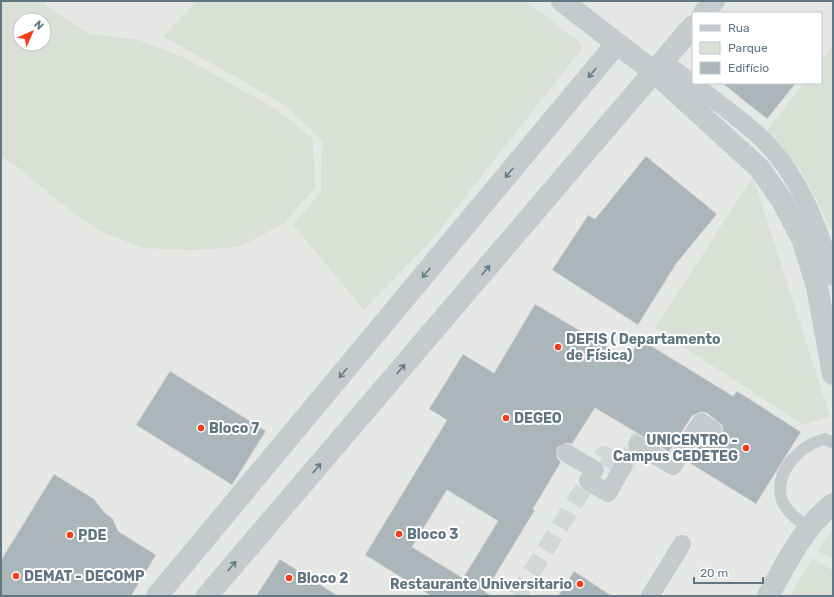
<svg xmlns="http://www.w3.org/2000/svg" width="834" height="597" viewBox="0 0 834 597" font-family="Rubik,sans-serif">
<rect width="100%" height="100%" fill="#f8f8f5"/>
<path fill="#e6e8e6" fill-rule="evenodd" d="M1,1H833V596H1ZM693,13H821V83H693ZM20,20H44V44H20Z"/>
<g fill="#dae0d5" fill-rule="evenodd">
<path d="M1,1H43L46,6L90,34L139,40L185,58L274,108L313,139L315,188L283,224L239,247L191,250L143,248L98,230L58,201L18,167L1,157ZM20,20H44V44H20Z"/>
<polygon points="197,1 526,1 584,46 429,243 364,310 293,225 321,192 322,140 285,105 163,36"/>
<polygon points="833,45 833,232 802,172 766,132 804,83 821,83 821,61"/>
<polygon points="753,177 830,416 803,425 655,328"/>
<polygon points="833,530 833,560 817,550"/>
<polygon points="813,558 833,571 833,596 790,596"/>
</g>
<g fill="#abb6bb" stroke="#dad9d7" fill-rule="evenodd">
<polygon points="722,83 796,83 767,119"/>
<polygon points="646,156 717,214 676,264 638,325 552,270 588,215 595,219"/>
<path d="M535,304L628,359L640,339L733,396L737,391L801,432L756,504L688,462L704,437L713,440L718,439L722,435L723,430L722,425L707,413L701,412L692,416L669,452L595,408L572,444L566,443L557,448V458L561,462L533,509L535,510L485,592L492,596H431L365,555L447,420L429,409L463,354L494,373ZM447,490L498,521L463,578L412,547Z"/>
<polygon points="170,371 266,431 232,485 136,425"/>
<polygon points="54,474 94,499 105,513 113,519 118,531 156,555 131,596 1,596 1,560"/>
<polygon points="280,559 338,596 256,596"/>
<polygon points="574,571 612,596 558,596"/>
</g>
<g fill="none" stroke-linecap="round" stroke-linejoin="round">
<polyline stroke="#d2d8d8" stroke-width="18" stroke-dasharray="18 9" stroke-linecap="butt" points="517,596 604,455 623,467 642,436"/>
<path stroke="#c5cacd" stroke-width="12" d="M810,528C799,521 784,511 781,497C775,470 801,445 825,439L833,443"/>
<g stroke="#c5cacd" stroke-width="18">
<path d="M663,61C695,86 729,109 759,136C797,171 820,228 833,277"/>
<polyline points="637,445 673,466 701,422 713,430"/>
<polyline points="566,453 595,470"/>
<polyline points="588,481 608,493 623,467"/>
<polyline points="650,596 682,544"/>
</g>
<g stroke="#c5cacd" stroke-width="22">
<polyline points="562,1 654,72 760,169 783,202 803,241 817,287 833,374"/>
<polyline points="704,13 714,1"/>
<polyline points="157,596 617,43"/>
<polyline points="207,596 693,26"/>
<path d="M768,596C786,564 803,527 833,504"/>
</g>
</g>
<defs><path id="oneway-shaft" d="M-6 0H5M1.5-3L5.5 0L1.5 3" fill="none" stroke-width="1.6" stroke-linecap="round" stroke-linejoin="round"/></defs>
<g stroke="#657a87">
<use href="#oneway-shaft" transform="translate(592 73) rotate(130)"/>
<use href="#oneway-shaft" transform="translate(509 173) rotate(130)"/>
<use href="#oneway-shaft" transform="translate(486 270) rotate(-50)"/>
<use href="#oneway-shaft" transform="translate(426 273) rotate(130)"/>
<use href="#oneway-shaft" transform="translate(401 369) rotate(-49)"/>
<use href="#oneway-shaft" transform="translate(343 373) rotate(130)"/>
<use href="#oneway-shaft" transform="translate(317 468) rotate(-49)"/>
<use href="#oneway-shaft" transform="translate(232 566) rotate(-49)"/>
</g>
<g fill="#f33e1a" stroke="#fff" stroke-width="1.5">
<circle cx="558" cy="347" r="4"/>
<circle cx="506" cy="418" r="4"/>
<circle cx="201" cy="428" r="4"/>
<circle cx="746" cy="448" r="4"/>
<circle cx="399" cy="534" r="4"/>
<circle cx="70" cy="535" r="4"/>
<circle cx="16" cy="576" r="4"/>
<circle cx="289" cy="578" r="4"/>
<circle cx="580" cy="584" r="4"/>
</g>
<g text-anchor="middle" stroke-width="4" stroke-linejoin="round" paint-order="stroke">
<g font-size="14" font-weight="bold" fill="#607683" stroke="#fff" text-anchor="start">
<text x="566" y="344">DEFIS ( Departamento<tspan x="566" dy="16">de Física)</tspan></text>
<text x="514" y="423">DEGEO</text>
<text x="209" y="433">Bloco 7</text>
<text x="738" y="445" text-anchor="end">UNICENTRO -<tspan x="738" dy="16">Campus CEDETEG</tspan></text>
<text x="407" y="539">Bloco 3</text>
<text x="78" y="540">PDE</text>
<text x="24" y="581">DEMAT - DECOMP</text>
<text x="297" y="583">Bloco 2</text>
<text x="572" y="589" text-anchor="end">Restaurante Universitario</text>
</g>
</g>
<rect width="834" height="597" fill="none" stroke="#607683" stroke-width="4"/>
<rect x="692" y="12" width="130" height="72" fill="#ffffff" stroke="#bfc8cd"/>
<rect x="700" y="25" width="20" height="6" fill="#c5cacd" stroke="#bfc8cd"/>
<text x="728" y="32" font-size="12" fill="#607683">Rua</text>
<rect x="700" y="42" width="20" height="12" fill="#dae0d5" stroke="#bfc8cd"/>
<text x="728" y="52" font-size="12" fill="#607683">Parque</text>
<rect x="700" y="62" width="20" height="12" fill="#abb6bb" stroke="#bfc8cd"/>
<text x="728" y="72" font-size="12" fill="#607683">Edifício</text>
<g transform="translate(32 32) rotate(45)"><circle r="19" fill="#ffffff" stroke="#bfc8cd"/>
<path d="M0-3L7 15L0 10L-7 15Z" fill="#f33e1a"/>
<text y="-6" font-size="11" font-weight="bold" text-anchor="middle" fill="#607683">N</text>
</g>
<path d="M694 577v6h69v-6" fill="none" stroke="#607683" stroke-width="2"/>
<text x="700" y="577" font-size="12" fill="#607683" stroke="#ffffff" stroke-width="3" paint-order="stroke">20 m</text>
</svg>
